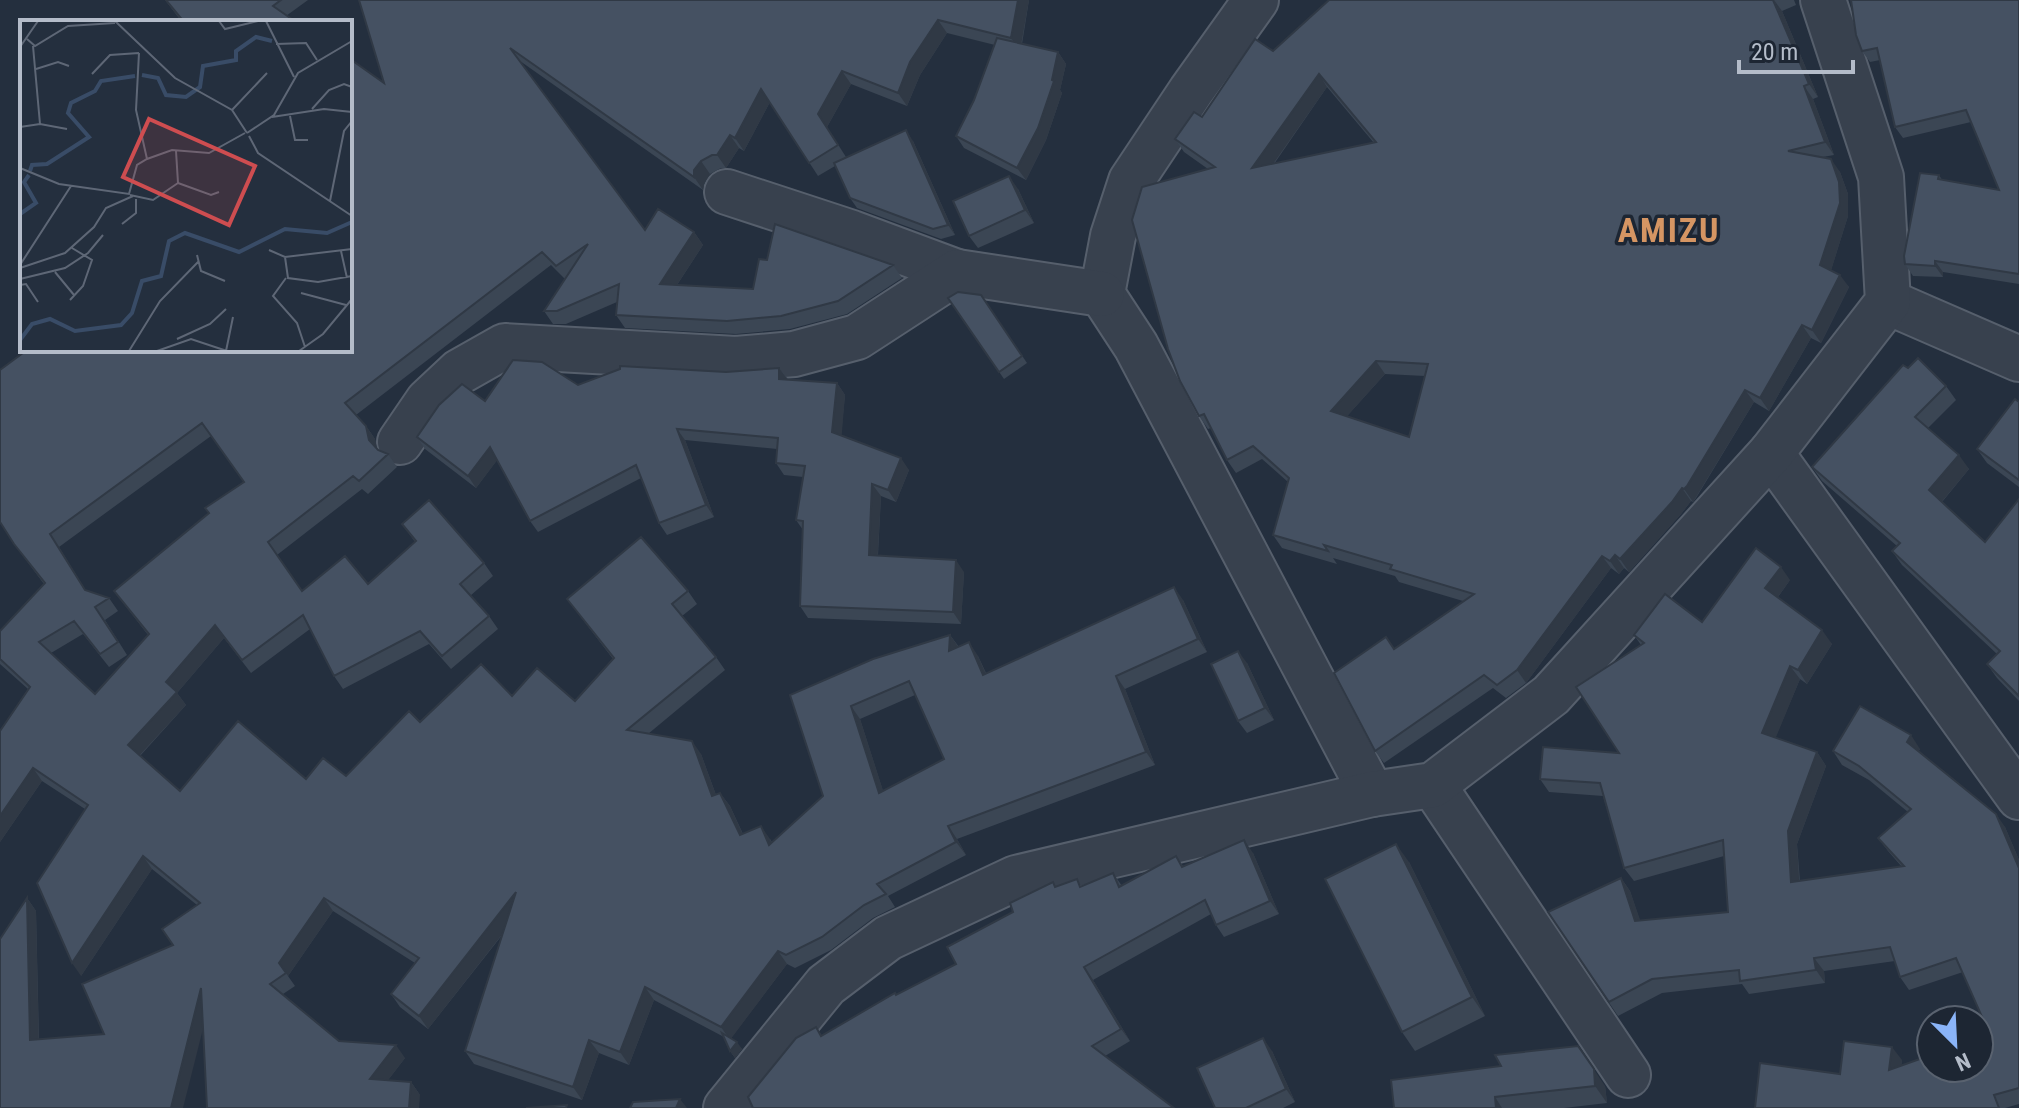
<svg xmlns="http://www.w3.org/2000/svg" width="2019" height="1108" viewBox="0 0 2019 1108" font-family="'Roboto Condensed',sans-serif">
<rect width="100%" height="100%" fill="#242f3e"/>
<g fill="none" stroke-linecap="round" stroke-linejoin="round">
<defs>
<g id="minor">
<polyline points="1256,0 1191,91 1131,181 1113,236 1102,294 1136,346 1372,794"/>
<polyline points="727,192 852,233 957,272"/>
<polyline points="1888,302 2019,359"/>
<polyline points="400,442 428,401 459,372 505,346 736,359 794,354 857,337 957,272 1102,294"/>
<polyline points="1771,453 2019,797"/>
<polyline points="1433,785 1628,1075"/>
<polyline points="726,1108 826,985 888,938 1016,878 1372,794 1433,785 1551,695 1771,453 1888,302 1881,177 1823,0"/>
</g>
</defs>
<use href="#minor" stroke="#565f6c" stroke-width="48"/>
<use href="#minor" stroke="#38414e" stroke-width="44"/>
</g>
<g fill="#3b4654" fill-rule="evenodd">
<polygon points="165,0 308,0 286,16 296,22 182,22"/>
<path d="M359,0H1029L1022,44L1058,52L1066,64L1060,90L1062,93L1046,140L1026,180L964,148L956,136L974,100L995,45L947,33L920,75L907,106L851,84L827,127L846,157L913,141L955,235L941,239L857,208L850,198L835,166L818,176L770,102L744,151L739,148L726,168H721L710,174L704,184L703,190L520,61L645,230L694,232L703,245L677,285L753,289L767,260L893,265L902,278L847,314L790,329L736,334L625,328L616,315L617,302L566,324H553L544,311L565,279L551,265L356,415L366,426L375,439L377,450L388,454L397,467L368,494L362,489L277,555L302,591L368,584L415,542L402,524L484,563L493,576L470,596L489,616L498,629L451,669L429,644L343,689L334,676L310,629L251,673L224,638L177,693L186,705L140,756L180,791L346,776L420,722L512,696L575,701L613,659L567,599L688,591L697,604L682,616L716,657L725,670L648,734L701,754L716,795L720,793L730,806L743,834L770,839L772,842L823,796L790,695L950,635L959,647L978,656L986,673L1183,600L1207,652L1125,689L1155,765L957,839L966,855L888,896L895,907L873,918L831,950L795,968L787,964L731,1038L742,1049L735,1058L730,1051L724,1037L654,1000L629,1065L599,1053L582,1100L474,1064L465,1051L503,934L428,1029L400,1007L391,994L415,963L333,911L288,976L295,986L283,994L339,1041L405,1058L388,1080L411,1082L420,1095L203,1029L0,1108L27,898L36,911L39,1039L104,1034L173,945L197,905L152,869L81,976L85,809L42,781L0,842V731L28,689L0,664V631L44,584L14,544L27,350H350L384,83ZM211,436L244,482L209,513L114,591L148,635L95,694L51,653L83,634L109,667L127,655L105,620L118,611L109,598L86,591L59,547ZM915,695L944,759L883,791L860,719Z"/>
<path d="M1329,0H1794L1796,5L1782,11L1818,97L1813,99L1834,155L1823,157L1840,172L1848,194V216L1831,270L1849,287L1821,343L1811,338L1769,411L1754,402L1696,498L1693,502L1691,501L1681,514L1629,572L1624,568L1619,574L1611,568L1526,683L1506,698L1493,688L1384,763L1375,751L1394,649L1463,601L1399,582L1395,576L1333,558L1337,564L1282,548L1273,535L1288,482L1262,459L1236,473L1227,460L1211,428L1208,429L1199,416L1208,169L1184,152L1175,139L1202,117ZM1327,87L1374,143L1274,164ZM1385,374L1425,376L1409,437L1347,416Z"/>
<polygon points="2019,0 2019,284 1943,272 1943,277 1913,276 1905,264 1939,175 1942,180 1999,190 1971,122 1903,138 1895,127 1880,60 1870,62 1862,51"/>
<polygon points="1018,189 1034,223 978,248 969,236"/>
<polygon points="981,295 1027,363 1004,379 948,298"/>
<polygon points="779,368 788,379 837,383 845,395 841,435 909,470 896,502 881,496 878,555 964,572 961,624 808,618 800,606 803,530 796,520 803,477 784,475 776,463 777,449 685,440 714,517 667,535 659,523 641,478 538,532 530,521 497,460 476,488 425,449 417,437 485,401 578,385"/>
<polygon points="1908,368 1946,386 1956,400 1928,428 1969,469 1942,502 1985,542 2019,499 2019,701 1997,678 1987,664 1997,654 1902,565 1892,551 1897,546 1822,481 1812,467"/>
<polygon points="2019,402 2019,487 1987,463 1977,449"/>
<polygon points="1790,580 1778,597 1832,644 1807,684 1800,679 1775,738 1817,752 1826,766 1797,844 1800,881 1902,867 1888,851 1878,838 1908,812 1869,780 1842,765 1833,751 1920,749 1918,752 2005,827 2019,860 2019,1104 2005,1108 1755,1108 1840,1074 1902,1060 1901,1066 1990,1035 1963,972 1909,990 1900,977 1895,961 1824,971 1825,983 1749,994 1742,984 1662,993 1618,1016 1548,912 1621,878 1630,891 1640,921 1728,912 1724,856 1634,881 1624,868 1603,796 1549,792 1540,779 1619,753 1641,645 1634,635 1702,622"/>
<polygon points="1247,663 1274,720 1247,733 1238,721"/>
<polygon points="1253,853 1279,914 1224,937 1216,925 1211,914 1093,980 1130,1041 1105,1056 753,1108 816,1027 822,1036 896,995 956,964 1013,912 1056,887 1082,886 1113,873 1122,886 1176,856 1183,866"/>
<polygon points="1409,862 1485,1016 1415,1051 1402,1032"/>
<polygon points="1272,1051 1295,1102 1283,1108 1215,1108"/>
<polygon points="1501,1066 1605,1086 1607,1103 1564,1108 1394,1108"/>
</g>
<g fill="#303945">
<polygon points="1018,0 1029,0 1020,51 1011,38"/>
<polygon points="1774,0 1782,11 1818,97 1809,84"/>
<polygon points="938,20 947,33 920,75 907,106 898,93 910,62"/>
<polygon points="1058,52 1066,64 1060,90 1062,93 1046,140 1026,180 1017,168 1052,80"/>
<polygon points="842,71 851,84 827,127 847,158 818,114"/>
<polygon points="1319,74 1327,87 1261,181 1252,168"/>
<polygon points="1804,86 1813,99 1834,155 1825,142"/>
<polygon points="761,89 770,102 744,151 735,138"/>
<polygon points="906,130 913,141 955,235 948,225"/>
<polygon points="730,135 739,148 726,168 717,155"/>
<polygon points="1831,159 1840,172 1848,194 1848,216 1829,277 1820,265"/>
<polygon points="701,161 710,174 704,184 703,190 694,177 694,170"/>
<polygon points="1009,176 1018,189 1034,223 1025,210"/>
<polygon points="694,232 703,245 669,297 660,284"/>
<polygon points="1935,261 1943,272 1943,277 1935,266"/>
<polygon points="1840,275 1849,287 1821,343 1812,330"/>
<polygon points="1802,325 1811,338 1769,411 1760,398"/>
<polygon points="1376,361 1385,374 1340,424 1331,411"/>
<polygon points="779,368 788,380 779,379"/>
<polygon points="837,383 845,395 841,444 832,432"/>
<polygon points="1745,390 1754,402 1693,502 1684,489"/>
<polygon points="366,426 375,439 378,453 369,440"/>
<polygon points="677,429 685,440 714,517 706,505"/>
<polygon points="490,447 498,459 476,488 468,476"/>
<polygon points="1959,455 1969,469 1939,505 1929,490"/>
<polygon points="901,458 909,470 896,502 888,490"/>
<polygon points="872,484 881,496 877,567 869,555"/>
<polygon points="1682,488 1691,501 1681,514 1629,572 1620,559"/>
<polygon points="1615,555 1624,568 1619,574 1610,561"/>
<polygon points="1602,556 1611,568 1526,683 1517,670"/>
<polygon points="956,560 964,572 961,624 953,612"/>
<polygon points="1781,567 1790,580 1775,601 1765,588"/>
<polygon points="1174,587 1183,600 1207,652 1198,639"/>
<polygon points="215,625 224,638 177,693 186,705 137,758 128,745 166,682"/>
<polygon points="1822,630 1832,644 1807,684 1798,670"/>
<polygon points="950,635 959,648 949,651"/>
<polygon points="969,642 978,656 992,688 983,675"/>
<polygon points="1238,651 1247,663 1274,720 1265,708"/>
<polygon points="1790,666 1800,679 1772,747 1762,733"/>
<polygon points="1116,676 1125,689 1155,765 1146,752"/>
<polygon points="851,706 860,719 888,806 879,793"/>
<polygon points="1911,735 1920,749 1916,756 1907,742"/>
<polygon points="692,741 701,754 721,809 712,796"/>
<polygon points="1817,752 1826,766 1797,844 1800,895 1791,882 1788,831"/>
<polygon points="33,768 42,781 0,842 0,816"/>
<polygon points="720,793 730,806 749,848 740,835"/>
<polygon points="1996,814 2005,827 2019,860 2019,868"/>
<polygon points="761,826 770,839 778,858 769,845"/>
<polygon points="948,826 957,839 966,855 956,842"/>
<polygon points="1244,840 1253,853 1279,914 1270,901"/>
<polygon points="1396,844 1409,862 1485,1016 1472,997"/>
<polygon points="143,856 152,869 81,976 72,963"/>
<polygon points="1621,878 1630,891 1645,934 1635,921"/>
<polygon points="516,892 525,905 428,1029 419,1016"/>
<polygon points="27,898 36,911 39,1053 30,1040"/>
<polygon points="324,898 333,911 288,976 279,963"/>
<polygon points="778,951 787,964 730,1040 721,1027"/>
<polygon points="1814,958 1824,971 1825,983 1816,970"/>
<polygon points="1084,967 1093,980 1130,1041 1121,1029"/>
<polygon points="645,987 654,1000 629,1065 620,1052"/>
<polygon points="201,988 210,1001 183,1108 171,1108"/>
<polygon points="1263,1038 1272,1051 1295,1102 1286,1089"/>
<polygon points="589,1040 599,1053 582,1100 573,1087"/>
<polygon points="737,1042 742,1049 735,1058 730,1051"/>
<polygon points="396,1045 405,1058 379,1092 370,1079"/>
<polygon points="1578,1046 1605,1086 1607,1103 1595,1086"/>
<polygon points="1892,1047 1902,1060 1899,1083 1889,1070"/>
<polygon points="411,1082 420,1095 419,1108 409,1108"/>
<polygon points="1495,1097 1502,1108 1496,1108"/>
<polygon points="680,1099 687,1108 676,1108"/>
</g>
<g fill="#455162" stroke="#303945" stroke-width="2" fill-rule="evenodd">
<polygon points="166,0 281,0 273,6 296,22 184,22"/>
<path d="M359,0H1018L1011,38L938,20L910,62L898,93L842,71L818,114L838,145L809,163L761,89L735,138L730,135L717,155H712L701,161L694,170V177L510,48L645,230L658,209L694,232L660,284L753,289L759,259L767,260L775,224L893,265L838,301L781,316L727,321L616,315L619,284L557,311H544L588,244L556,266L542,252L345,403L366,426L369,440L378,450L388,454L359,481L353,476L268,542L302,591L345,556L368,584L416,541L402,524L429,500L484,563L460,584L489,616L442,656L420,631L334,676L303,615L242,660L215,625L166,682L177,692L128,745L180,791L238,721L306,779L323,758L346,776L409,711L420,722L481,664L512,696L537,668L575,701L614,658L567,599L641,537L688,591L672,604L716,657L627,730L692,741L712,796L720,793L740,835L761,826L769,845L823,796L790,695L873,659L950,635L949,651L969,642L983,675L1174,587L1198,639L1116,676L1146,752L948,826L956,842L877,884L886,894L864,905L822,937L786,955L778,951L721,1027L645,987L620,1052L589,1040L573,1087L465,1051L516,892L419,1016L391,994L419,958L324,898L279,963L286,973L270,984L339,1041L396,1045L370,1079L411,1082L409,1108H207L201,988L171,1108H0V939L27,898L30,1040L104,1034L82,984L173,945L162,929L200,903L143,856L72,963L37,883L88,805L33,768L0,816V731L30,687L0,659V631L45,583L14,544L0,522V370L27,350H350V59L384,83ZM202,423L244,482L205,508L209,513L114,591L149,634L95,694L39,642L74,621L100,654L118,642L95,607L109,598L85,590L50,534ZM909,681L944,759L879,793L851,706Z"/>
<path d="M1329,0H1773L1809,84L1804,86L1825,142L1788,151L1831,159L1839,182L1840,203L1820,265L1840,275L1812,330L1802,325L1760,398L1745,390L1687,486L1684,489L1682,488L1672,502L1620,559L1615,555L1610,561L1602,556L1517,670L1497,685L1484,675L1375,751L1334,673L1386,637L1394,649L1474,594L1390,569L1392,565L1324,545L1328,551L1273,535L1289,478L1253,446L1227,460L1204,414L1199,416L1180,381L1168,349L1132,220L1142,187L1215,167L1175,139L1194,112L1202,117L1255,39L1273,51ZM1319,74L1376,142L1252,168ZM1376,361L1428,364L1409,437L1331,411Z"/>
<polygon points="1851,0 2019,0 2019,274 1935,261 1935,266 1905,264 1904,256 1920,173 1939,175 1938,179 1999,190 1966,110 1895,127 1877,48 1862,51 1856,35"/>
<polygon points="997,38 1058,52 1052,80 1054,81 1038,128 1017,168 956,136 974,100"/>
<polygon points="906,130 948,225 933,229 850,198 834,163"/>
<polygon points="1009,176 1025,210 969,236 953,201"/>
<polygon points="958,292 981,295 1022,356 999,372 948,298"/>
<polygon points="1918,358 1946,386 1915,417 1959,455 1929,490 1985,542 2019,499 2019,696 1987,664 2000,651 1892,551 1900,543 1812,467 1903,365 1908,368"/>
<polygon points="513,360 542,362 578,385 620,369 620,366 726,372 779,368 779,379 837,383 832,432 901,458 888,490 872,484 869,555 956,560 953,612 800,606 803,521 796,520 805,466 776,463 778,438 677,429 706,505 659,523 636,465 530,521 490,447 468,476 417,437 439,405 462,384 485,401"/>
<polygon points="2015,399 2019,402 2019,480 1977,449"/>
<polygon points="1756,548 1781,567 1765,588 1822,630 1798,670 1790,666 1762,733 1817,752 1788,831 1791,882 1904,866 1878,838 1911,809 1859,766 1833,751 1860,706 1911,735 1907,742 1996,814 2019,868 2019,1088 1994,1095 1999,1108 1755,1108 1760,1063 1840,1074 1844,1041 1892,1047 1889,1070 1931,1055 1931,1068 1979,1068 1979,1039 1990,1035 1956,958 1900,977 1890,947 1814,958 1816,970 1740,981 1739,970 1652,979 1609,1002 1548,912 1621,878 1635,921 1728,912 1723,840 1624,868 1600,783 1540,779 1543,747 1619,753 1576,687 1644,643 1634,635 1665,594 1702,622"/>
<polygon points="1238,651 1265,708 1238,721 1211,664"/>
<polygon points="1244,840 1270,901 1216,925 1205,900 1084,967 1121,1029 1092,1046 1174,1108 753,1108 748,1097 796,1038 816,1027 821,1036 895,993 896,995 956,964 947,947 1013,912 1010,903 1053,882 1055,887 1077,879 1080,887 1113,873 1119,887 1176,856 1182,867"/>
<polygon points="1396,844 1472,997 1402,1032 1325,879"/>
<polygon points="722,1033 737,1042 730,1051"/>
<polygon points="1263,1038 1286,1089 1246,1108 1215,1108 1197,1068"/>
<polygon points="1578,1046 1594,1069 1595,1086 1495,1097 1496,1108 1394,1108 1391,1080 1501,1066 1495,1055"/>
<polygon points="680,1099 676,1108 630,1108 633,1102"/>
<polygon points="567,1105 566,1108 526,1108"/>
</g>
<g text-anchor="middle" stroke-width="7" stroke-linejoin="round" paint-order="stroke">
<g font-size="34" font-weight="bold" letter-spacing="2" fill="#d59563" stroke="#1d2633">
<text x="1669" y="242">AMIZU</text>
</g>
</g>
<g transform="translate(20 20)">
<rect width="332" height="332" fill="#242f3e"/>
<path fill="none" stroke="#394c67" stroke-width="4" d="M122,55L138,58L146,75L166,77L180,67L183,46L216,40V31L236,17L252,21M10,151L12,145L27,144L69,117L48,93L51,83L75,71L81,61L115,56M0,194L16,183L4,162L9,155M0,320L12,304L30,299L55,311L101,305L112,293L122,261L141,256L149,221L165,213L219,232L265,209L307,213L332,202"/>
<path fill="none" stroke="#5e6776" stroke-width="2" d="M95,1L155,58L212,90L227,113M199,1L205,9L238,1M246,1L274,57M7,19L15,26L48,6L95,3M256,24L286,23L297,40M13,26L20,104M0,27L18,1M119,33L116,90L127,139M16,49L38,42L49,46M72,54L90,35L119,33M292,89L309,70L324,64L332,67M212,90L247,53M270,96L275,120H288M252,97L304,89L332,92M0,107L20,104L47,109M227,113L254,95L278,53L332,21M229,116L238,133L332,196M156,131L158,163M0,148L39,164L109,174L117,145L127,139L152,130L189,133L225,113M158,163L191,175L199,172M110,175L133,180L158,163M310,181L324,111L332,101M102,204L116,193V179M249,230L265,237L332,229M321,231L327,258M177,235L181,251L205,261M265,237L268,258L298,262L332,256M0,245L51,166M0,248L45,233L74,207L86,188L113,176M35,252L54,275M266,258L253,276L277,303L285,327M0,259L45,248L68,233L83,215M0,265L6,264L18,282M281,273L326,285M50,280L63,266L72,240L52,228M157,319L190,304L206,289M109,331L140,281L178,242M137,331L171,319L207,331M206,331L213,297M279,331L303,314L332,279"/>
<path fill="#ce4d50" fill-opacity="0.15" stroke="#ce4d50" stroke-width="4" d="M129,99L235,146L209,205L103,157Z"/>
<rect width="332" height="332" fill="none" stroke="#b4bcc9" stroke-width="4"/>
</g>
<g transform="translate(1955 1044) rotate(156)"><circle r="38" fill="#1d2633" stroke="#59626f" stroke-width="2"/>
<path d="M0-6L14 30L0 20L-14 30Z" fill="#8ab4f8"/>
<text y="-12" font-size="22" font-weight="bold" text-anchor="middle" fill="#b4bcc9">N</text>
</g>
<path d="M1739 60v12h114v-12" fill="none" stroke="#b4bcc9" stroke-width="4"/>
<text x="1751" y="60" font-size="24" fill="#b4bcc9" stroke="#1d2633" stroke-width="6" paint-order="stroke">20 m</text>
</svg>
